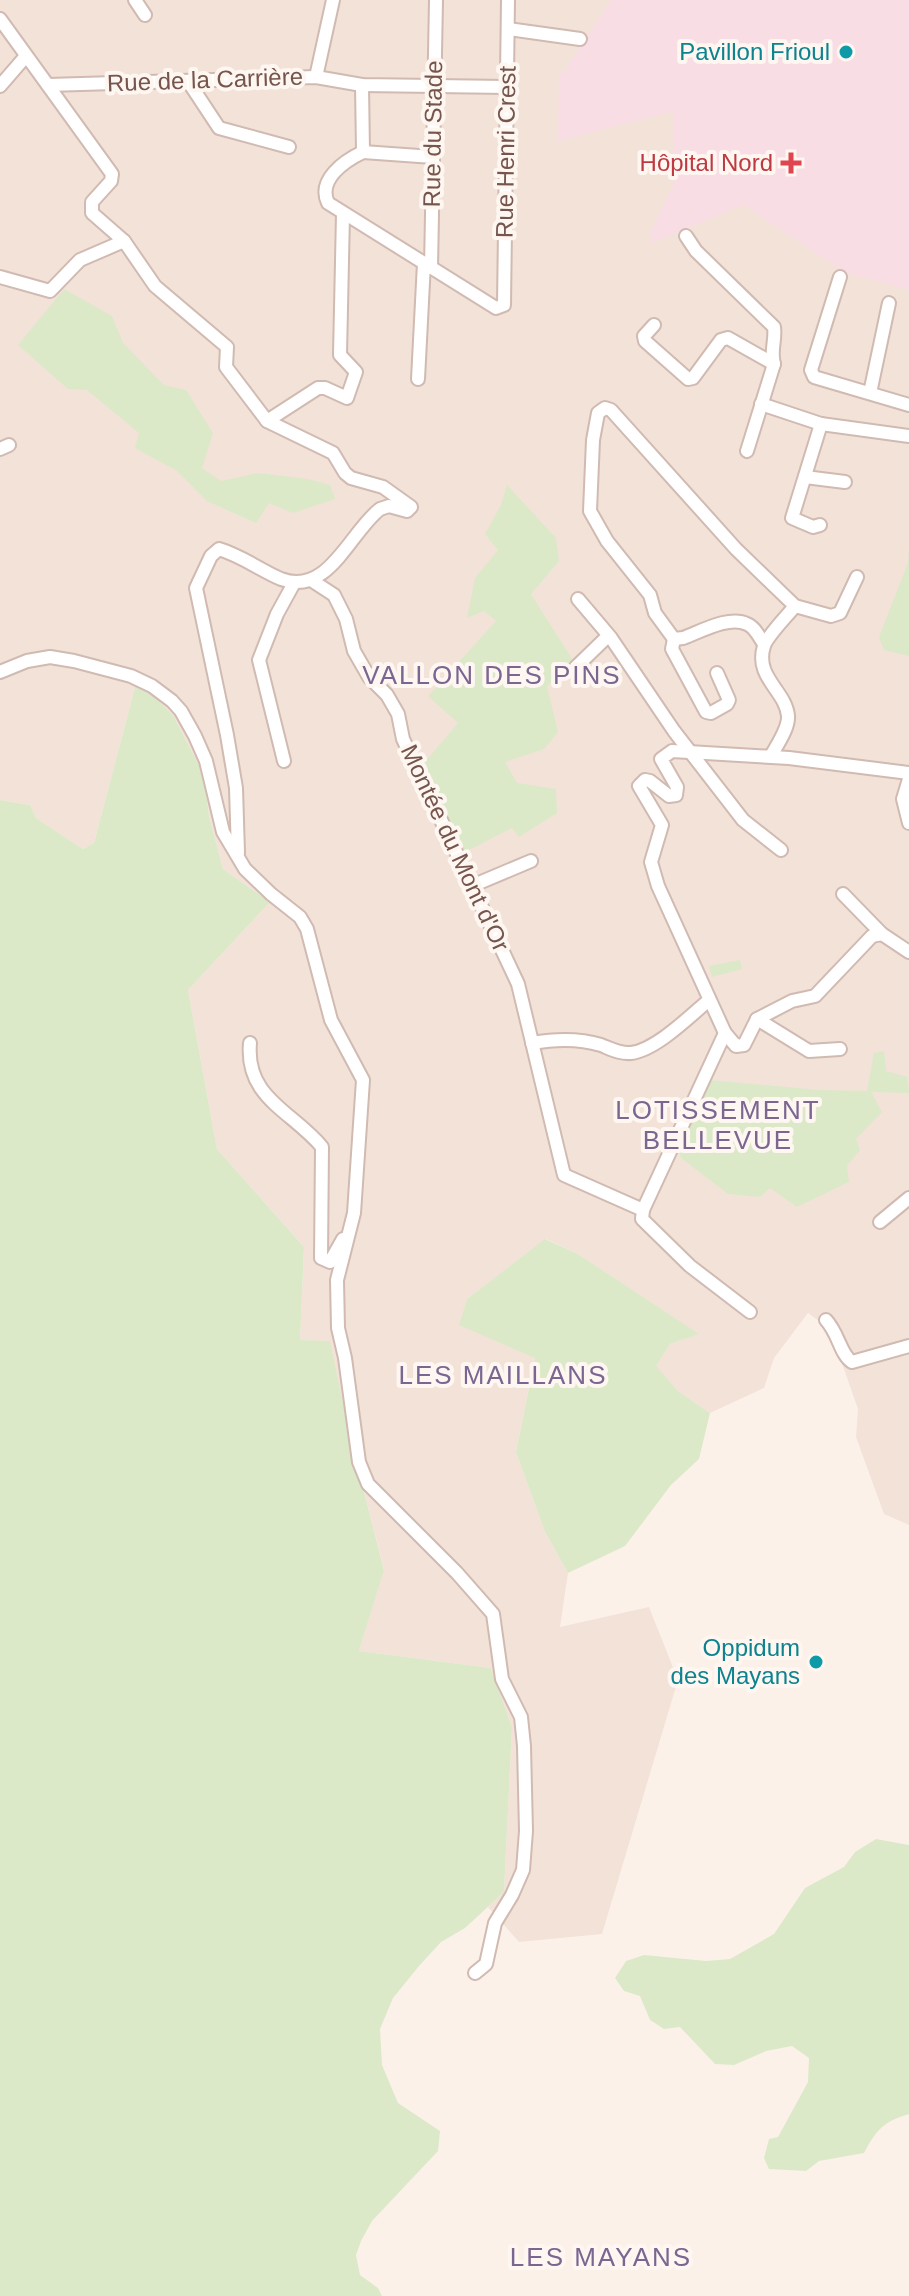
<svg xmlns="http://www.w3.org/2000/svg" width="909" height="2296" viewBox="0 0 909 2296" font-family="Arial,sans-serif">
<rect width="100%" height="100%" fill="#fcf1e9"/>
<polygon fill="#f3e2d8" points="0,0 909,0 909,1525 884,1514 856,1437 858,1409 830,1329 808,1313 774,1358 764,1388 710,1413 678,1391 655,1366 670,1344 698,1334 578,1254 546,1239 467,1299 460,1325 535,1357 516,1452 545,1532 568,1573 560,1627 649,1607 678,1680 602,1934 519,1942 488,1907 504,1892 512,1727 491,1668 359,1651 384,1569 352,1445 330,1342 300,1340 304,1247 217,1149 188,990 270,902 223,869 209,816 204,775 173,715 137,680 94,843 83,849 36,818 30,805 0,800"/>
<polygon fill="#f9dde5" points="611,0 909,0 909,290 846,273 743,205 652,243 650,233 673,186 674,111 558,141 559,73 564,72"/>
<g fill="#dbe9c8">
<polygon points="64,289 112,316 123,343 164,385 186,390 213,433 202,468 221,481 258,473 308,479 330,485 335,499 293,513 269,503 256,523 207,501 177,471 135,448 139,433 87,390 68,389 18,345"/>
<polygon points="507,485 556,538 559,561 531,594 574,662 547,686 558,732 544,749 505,762 517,783 556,789 557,813 519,837 512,828 465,852 451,826 424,763 458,723 428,696 496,621 484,611 467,618 475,578 498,550 485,534 501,505"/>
<polygon points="909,549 909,656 884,650 879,637 908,563"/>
<polygon points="137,680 173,715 204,775 209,816 223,869 270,902 188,990 217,1149 304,1247 300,1340 330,1341 352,1445 384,1570 359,1651 491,1668 512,1727 504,1892 465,1928 441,1942 419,1966 393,1998 380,2029 382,2065 398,2103 440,2131 438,2151 372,2221 361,2241 356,2255 360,2275 378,2288 382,2296 0,2296 0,800 30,805 36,818 83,849 94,843"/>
<polygon points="740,960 742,969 712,977 709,966"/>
<polygon points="884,1051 886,1071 907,1077 909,1093 871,1092 882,1112 856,1139 860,1150 847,1166 849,1182 797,1207 770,1188 760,1197 728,1194 681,1158 678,1148 709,1080 819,1090 867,1091 874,1053"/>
<polygon points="545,1239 578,1254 699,1334 670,1344 656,1366 678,1391 710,1413 699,1459 671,1485 625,1546 568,1573 545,1532 516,1452 535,1358 459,1325 467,1299"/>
<path d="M876,1839L909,1845V2114C883,2122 877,2129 864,2153L819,2161L806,2171L769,2169L764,2158L769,2139L778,2137L808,2082L809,2058L792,2046L766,2051L734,2065L715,2064L680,2027L664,2029L650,2020L640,1996L624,1991L615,1978L626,1961L644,1955L706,1961L730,1959L774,1934L805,1888L844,1867L855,1852Z"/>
</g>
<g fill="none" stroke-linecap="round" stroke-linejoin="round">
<defs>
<g id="minor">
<polyline points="135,0 145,15"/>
<path d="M0,19L112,174L111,181L92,202V213L124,241L155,286L227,347L226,367L267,421L333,453L345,473L351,478L383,487L411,507L407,511L389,506L380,509C350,532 328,597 281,579C260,570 242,556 219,549L211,556L196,588L227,735L236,788L238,853"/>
<polyline points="508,29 580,39"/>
<polyline points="316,77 333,0"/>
<polyline points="188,81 219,128 289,147"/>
<polyline points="48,85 316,77 362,85 507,87"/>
<path d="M362,85L363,152C344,161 317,180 328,203L496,308L504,305L508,0"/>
<polyline points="0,86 26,56"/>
<polyline points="363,152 433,157"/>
<path d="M686,236L696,251L774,327C776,341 770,350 774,364L747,451"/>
<polyline points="431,268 436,0"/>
<polyline points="0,277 50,291 80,260 124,241"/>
<polyline points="840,277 811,370 814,377 909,405"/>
<polyline points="654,325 644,336 645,341 688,379 693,378 721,340 728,338 774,364"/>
<polyline points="418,379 424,263"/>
<polyline points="870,393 889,303"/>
<polyline points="761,404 821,424 909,436"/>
<polyline points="267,421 318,388 325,388 347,398 356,372 340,355 343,214"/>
<polyline points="0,449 9,445"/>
<polyline points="805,477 845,482"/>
<polyline points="820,525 813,527 792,518 821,424"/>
<polyline points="311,580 334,595 346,619 354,651 369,677 387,695 398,714 403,739 518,984 564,1175 643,1210"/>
<polyline points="578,599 611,638 674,731 743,820 781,850"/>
<polyline points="674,639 672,649 706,712 711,713 727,704 729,700 717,673"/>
<path d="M764,644C759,637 755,627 747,624C729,615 700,632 683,638L674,639L655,613L650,595L607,541L590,511L593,440L598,413L605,408L611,410L736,549L795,606L831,616L840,613L857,577"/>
<polyline points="0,672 27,661 50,657 74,661 131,676 152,686 172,701 181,711 195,736 206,761 223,832 245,869 271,894 300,917 307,929 331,1020 363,1080 354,1213 337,1280 338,1328 345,1358 359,1462 368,1484 457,1573 493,1614 502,1679 521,1717 524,1746 526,1831 523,1870 512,1895 495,1923 486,1964 475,1973"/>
<polyline points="579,678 576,667 608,636"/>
<path d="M771,756C777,745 789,728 788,716C786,691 754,677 764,646C767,636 788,615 795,606"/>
<polyline points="284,761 259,660 277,614 294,583"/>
<polyline points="909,779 903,799 909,823"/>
<polyline points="474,885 531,861"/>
<polyline points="843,894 882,934 909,952"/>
<polyline points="882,934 872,936 815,996 792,1001 757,1019 744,1045 736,1046 725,1033 658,886 651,862 662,825 639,786 645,780 650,781 669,796 676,795 677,787 661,759 672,751 789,758 909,773"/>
<polyline points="757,1019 809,1051 840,1049"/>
<polyline points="725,1033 643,1210 642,1219 690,1266 750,1312"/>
<path d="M250,1043C245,1098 292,1111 322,1147L321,1258L330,1262L343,1239"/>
<path d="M532,1043C555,1039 578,1038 601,1045C611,1049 620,1054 631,1053C656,1050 690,1016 709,1000"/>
<polyline points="880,1222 909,1198"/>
<path d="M826,1320C839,1334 840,1354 852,1362L909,1346"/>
</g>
</defs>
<use href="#minor" stroke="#d0bab1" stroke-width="16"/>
<use href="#minor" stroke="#fff" stroke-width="12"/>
</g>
<g fill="#0f9aa8" stroke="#fef6f0" stroke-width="3">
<circle cx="846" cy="52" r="8"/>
<circle cx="816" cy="1662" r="8"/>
</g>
<path fill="#e0444e" stroke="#fef6f0" stroke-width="3" d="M787 151h8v8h8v8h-8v8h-8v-8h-8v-8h8z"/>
<g text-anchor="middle" stroke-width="8" stroke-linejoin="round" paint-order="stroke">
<g font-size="24" fill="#0d838f" stroke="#fef6f0" text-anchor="end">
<text x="830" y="60">Pavillon Frioul</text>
<text x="800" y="1656">Oppidum<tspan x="800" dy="28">des Mayans</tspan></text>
</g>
<g font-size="24" fill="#76554d" stroke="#fef6f0">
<text transform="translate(205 80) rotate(-2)" y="8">Rue de la Carrière</text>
<text transform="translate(433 134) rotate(-89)" y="8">Rue du Stade</text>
<text transform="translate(506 152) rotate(-89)" y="8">Rue Henri Crest</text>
<text transform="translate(455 848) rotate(65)" y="8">Montée du Mont d'Or</text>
</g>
<g font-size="24" fill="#be3a42" stroke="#fef6f0" text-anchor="end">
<text x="773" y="171">Hôpital Nord</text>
</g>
<g font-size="26" letter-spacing="2" fill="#7a6691" stroke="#fef6f0">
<text x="492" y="684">VALLON DES PINS</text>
<text x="718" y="1119">LOTISSEMENT<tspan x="718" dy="30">BELLEVUE</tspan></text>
<text x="503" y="1384">LES MAILLANS</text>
<text x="601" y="2266">LES MAYANS</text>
</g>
</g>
</svg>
